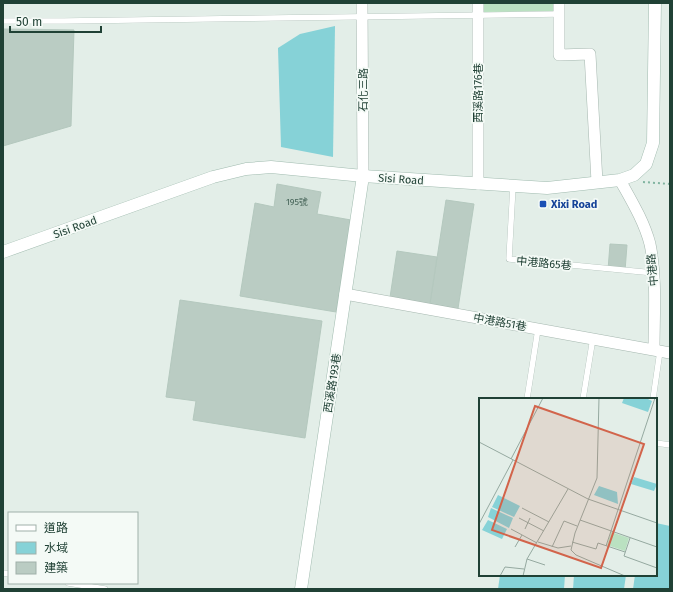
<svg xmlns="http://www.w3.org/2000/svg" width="673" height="592" viewBox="0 0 673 592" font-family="'Fira Sans','Noto Sans TC',sans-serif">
<rect width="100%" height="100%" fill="#e3eee8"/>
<polygon fill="#bae1c1" points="483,3 555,3 556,11 483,12"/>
<g fill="#86d2d7">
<polygon points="335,26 333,157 281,147 278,48 300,34"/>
<polygon points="656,523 670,526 670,589 633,589 635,575 656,575"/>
<polygon points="500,575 565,575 564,589 498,589"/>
<polygon points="574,575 626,575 624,589 573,589"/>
</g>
<g fill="#baccc3" stroke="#b4c8be">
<polygon points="3,29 74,30 71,126 3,146"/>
<polygon points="277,184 321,192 317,214 351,220 336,312 240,296 255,203 274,207"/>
<polygon points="446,200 474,204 457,315 429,310"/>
<polygon points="610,244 627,245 625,271 608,270"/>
<polygon points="397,251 437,257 429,310 389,304"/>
<polygon points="180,300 322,321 305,438 193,420 196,401 166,397"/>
</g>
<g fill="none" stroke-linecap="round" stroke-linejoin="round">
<defs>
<g id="lane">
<polyline points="3,21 64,21 559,14"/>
<polyline points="513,186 509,259 654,273"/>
<polyline points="527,399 538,329"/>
<polyline points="583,399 593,338"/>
<polyline points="653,399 660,351"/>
<polyline points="656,443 670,445"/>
<polyline points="3,573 9,574"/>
<polyline points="68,583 105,589"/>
</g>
<g id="street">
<polyline points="362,3 363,176"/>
<polyline points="559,3 559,55 590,54 597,182"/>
<path d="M620,180C631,200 644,221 650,244C657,278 654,315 654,349"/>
<polyline points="478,184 478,3"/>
<polyline points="345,294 670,353"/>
</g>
<g id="secondary">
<polyline points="3,252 213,177 246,169 271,167 363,176 547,188 620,180 634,175 646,164 653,143 655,3"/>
<polyline points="301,589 363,176"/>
</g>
</defs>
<use href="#lane" stroke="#a5b7af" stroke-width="6"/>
<use href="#street" stroke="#a5b7af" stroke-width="12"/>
<use href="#secondary" stroke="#a0bbaf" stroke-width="13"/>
<polyline stroke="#80b4a0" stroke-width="2" stroke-dasharray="2 3" stroke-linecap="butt" points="643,182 670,184"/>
<use href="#lane" stroke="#fff" stroke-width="5.5"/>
<use href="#street" stroke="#fff" stroke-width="11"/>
<use href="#secondary" stroke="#fff" stroke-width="12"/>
</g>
<rect fill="#1a4fb4" stroke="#f4faf6" stroke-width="1.5" x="539" y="200" width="8" height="8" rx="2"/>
<g text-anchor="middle" stroke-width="3.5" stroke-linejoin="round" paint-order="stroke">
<g font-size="9" fill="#466458">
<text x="297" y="205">195號</text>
</g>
<g font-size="11" fill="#204135" stroke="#f4faf6">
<text transform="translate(363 90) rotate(-90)" y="4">石化三路</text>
<text transform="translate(478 93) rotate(-90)" y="4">西溪路176巷</text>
<text transform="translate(401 179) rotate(4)" y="4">Sisi Road</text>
<text transform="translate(75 227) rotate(-20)" y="4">Sisi Road</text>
<text transform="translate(544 263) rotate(5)" y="4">中港路65巷</text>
<text transform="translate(652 270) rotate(-95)" y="4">中港路</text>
<text transform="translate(500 322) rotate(10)" y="4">中港路51巷</text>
<text transform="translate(332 383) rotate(-81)" y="4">西溪路193巷</text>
</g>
<g font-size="11" font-weight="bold" fill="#164399" stroke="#f4faf6" text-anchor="start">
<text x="551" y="208">Xixi Road</text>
</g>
</g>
<g transform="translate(479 398)">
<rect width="178" height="178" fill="#e3eee8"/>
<path d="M132,134L150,140L146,153L128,147Z" fill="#bae1c1"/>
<path d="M145,0H167L173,3L169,14L143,5ZM155,79L178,86L175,93L152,86ZM120,88L138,94L139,106L115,97ZM19,97L41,108L35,119L13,109ZM12,110L34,120L30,130L9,119ZM9,122L28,131L23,141L3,132Z" fill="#86d2d7"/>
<path fill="none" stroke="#95a9a0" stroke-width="1" d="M120,0L118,80L96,135L92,152L97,157L146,178M0,44L109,101L178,125M32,61L64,0M43,110L70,124M40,120L65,133M101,122L178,149M0,126L34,62M32,131L58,145M46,131L51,120M151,140L145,158L178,170M59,144L79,150L92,148M93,144L117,151L119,145L146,154M127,148L176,0M36,149L43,137M73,149L85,123L98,128M48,161L66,167M21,178L26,169L45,171M44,178L48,161L89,91"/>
<path fill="#d2644b" fill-opacity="0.15" stroke="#d2644b" stroke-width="2" d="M56,8L165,46L122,170L13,132Z"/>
<rect width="178" height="178" fill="none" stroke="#204135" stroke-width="2"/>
</g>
<rect width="673" height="592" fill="none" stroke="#204135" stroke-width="8"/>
<rect x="8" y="512" width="130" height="72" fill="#f4faf6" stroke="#9fb0a9"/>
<rect x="16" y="525" width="20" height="6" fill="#ffffff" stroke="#9fb0a9"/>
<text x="44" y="532" font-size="12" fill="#204135">道路</text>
<rect x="16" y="542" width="20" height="12" fill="#86d2d7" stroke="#9fb0a9"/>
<text x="44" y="552" font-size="12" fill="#204135">水域</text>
<rect x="16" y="562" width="20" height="12" fill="#baccc3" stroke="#9fb0a9"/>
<text x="44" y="572" font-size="12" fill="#204135">建築</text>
<path d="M10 26v6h91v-6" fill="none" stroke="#204135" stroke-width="2"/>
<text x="16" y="26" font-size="12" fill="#204135" stroke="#f4faf6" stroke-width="3" paint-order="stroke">50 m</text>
</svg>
